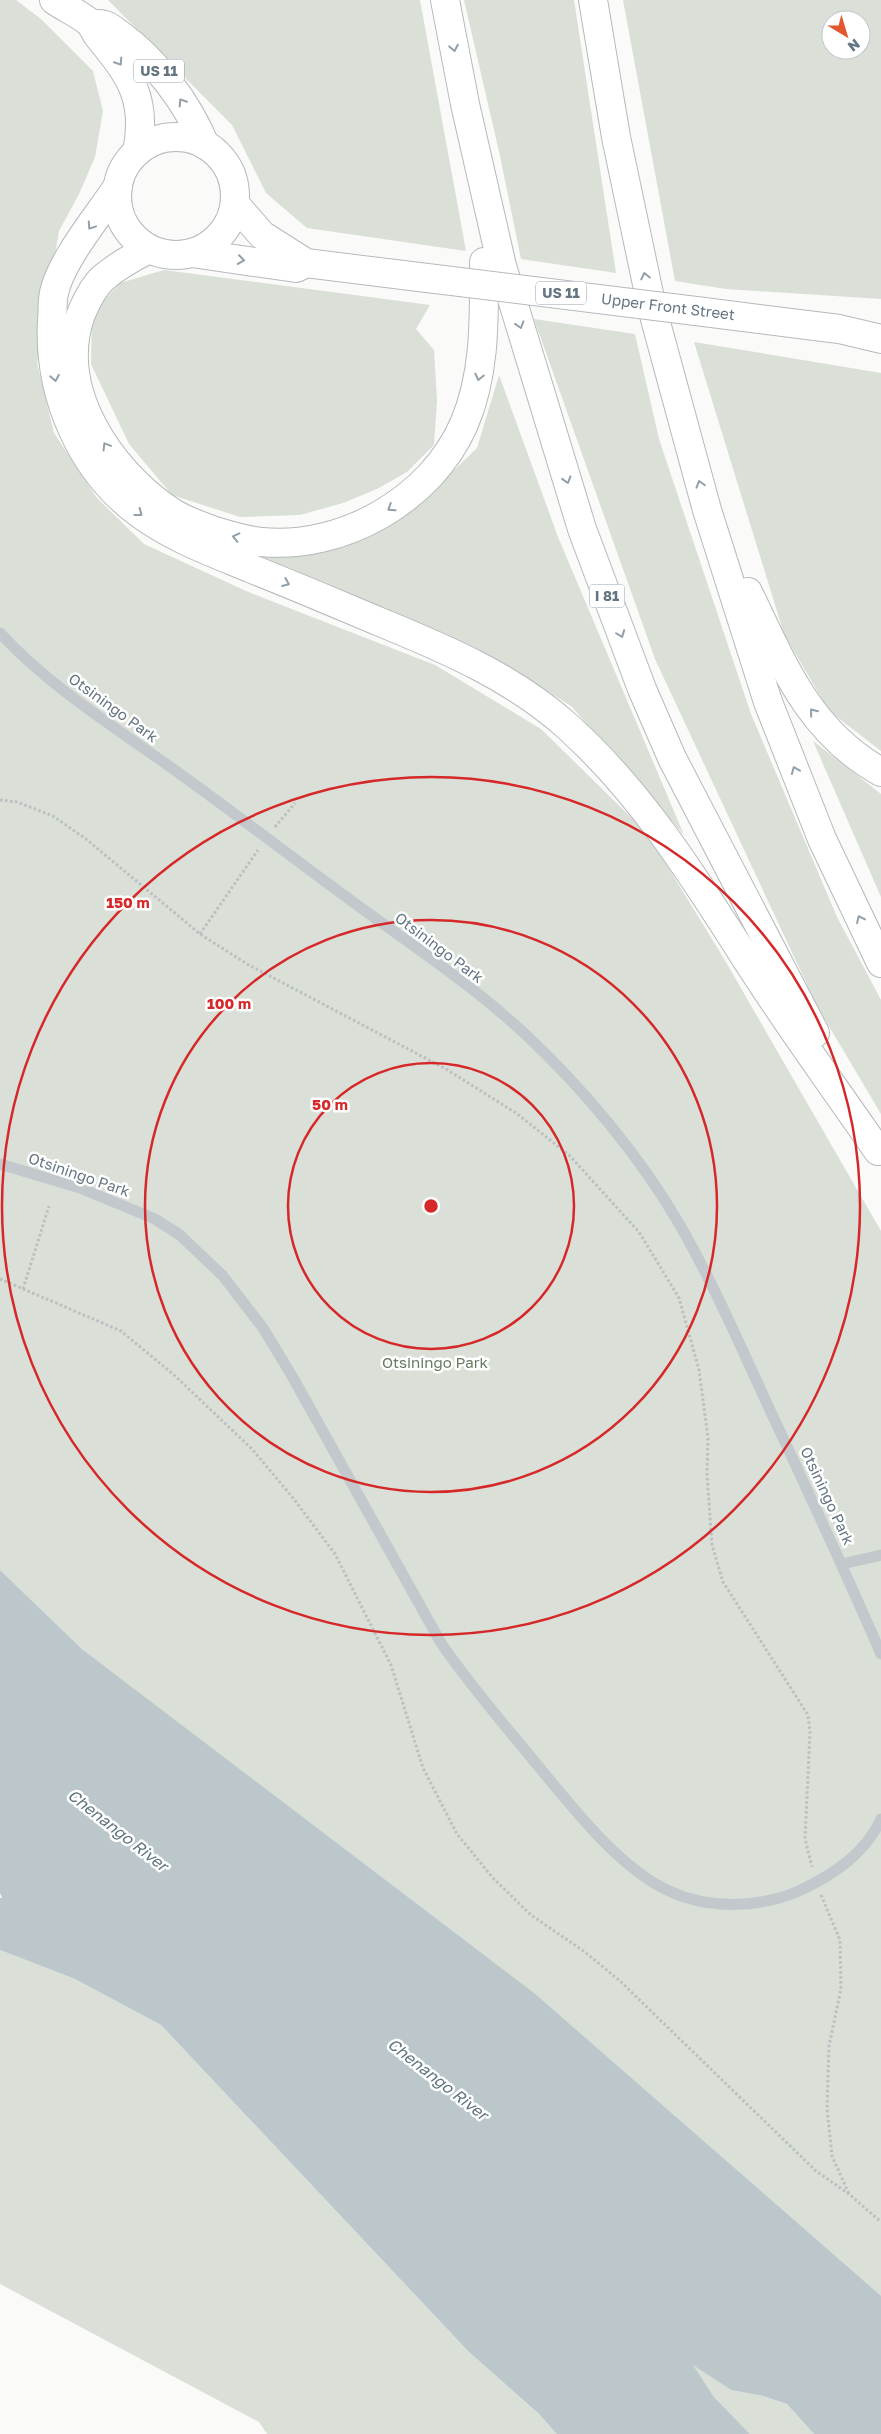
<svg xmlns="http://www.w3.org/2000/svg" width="881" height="2434" viewBox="0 0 881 2434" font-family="'Golos Text',sans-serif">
<rect width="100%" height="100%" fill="#fafaf8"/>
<g fill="#dadfd7" fill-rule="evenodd">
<polygon points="0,0 16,0 41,19 93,71 103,111 95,157 79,194 59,231 37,363 54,433 97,498 144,544 246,591 435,665 541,729 647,833 723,957 881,1231 881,2304 83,1650 0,1570"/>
<polygon points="108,0 420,0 466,251 307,228 266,193 232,125"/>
<polygon points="464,0 574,0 616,273 521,259 500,156"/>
<path d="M623,0H881V299L726,289L675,281ZM831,20H861V50H831Z"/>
<polygon points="164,270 430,305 416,329 434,350 437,401 434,445 407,472 377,489 343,503 300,515 240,517 172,495 129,444 91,364 92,312 120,283"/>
<polygon points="534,319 635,334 659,439 751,714 837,917 881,1000 881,1114 817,1006 655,659"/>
<polygon points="694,342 881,373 881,751 829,711 784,634"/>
<polygon points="499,375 558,537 684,835 571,706 494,658 367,601 254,554 338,547 411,512 477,448"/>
<polygon points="813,741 881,794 881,897"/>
<polygon points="0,1950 75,1979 161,2025 468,2351 538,2413 557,2434 267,2434 259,2422 0,2284"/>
<polygon points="692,2364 731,2390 763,2396 787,2404 814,2434 750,2434 714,2397"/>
</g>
<polygon fill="#bbc7cb" points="0,1570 83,1650 534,1993 881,2296 881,2434 814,2434 787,2404 763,2396 731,2390 693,2365 714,2397 750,2434 557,2434 538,2413 468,2351 161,2025 75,1979 0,1950 0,1898 2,1898 0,1893"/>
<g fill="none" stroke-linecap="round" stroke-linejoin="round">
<defs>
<g id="primary">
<path d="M54,0C65,8 80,14 90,23C93,27 95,32 98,36C130,75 148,99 137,152"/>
<path d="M99,24C107,24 112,29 119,34C156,61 187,102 205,145"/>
<circle cx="176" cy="196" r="59"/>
<polyline points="235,204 262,235 306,263 419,277"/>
<polyline points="192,253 296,268 306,263"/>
<polyline points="704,312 839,329 881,339"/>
</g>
<g id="highway">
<polyline points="445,0 465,104 502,266 582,529 642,689 672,758 815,1033"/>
<polyline points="593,0 616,137 652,308 707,510 768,702 822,839 881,963"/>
<path d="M118,186C99,215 61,260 54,293C52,301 53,311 52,320C48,394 80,470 140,514C174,539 214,553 252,569C295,586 337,604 380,622C446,649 514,678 567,726C644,795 697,882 752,968C792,1030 836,1090 878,1151"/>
<path d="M149,249C133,257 117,266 103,278C93,287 86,302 81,314C54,389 109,470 170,511C182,519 198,525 212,530C228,535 244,540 261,542C342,550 431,500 464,424C486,373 484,317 484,262"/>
<path d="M748,592C783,664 808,731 881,772"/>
</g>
</defs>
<use href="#primary" stroke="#b5babe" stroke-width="30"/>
<use href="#highway" stroke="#b4b9bd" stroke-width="30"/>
<g stroke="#bbbfc2" stroke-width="3" stroke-dasharray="2.5 2.5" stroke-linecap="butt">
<polyline points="0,800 17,802 53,816 86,839 200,934 247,964 446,1069 516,1113 569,1155 639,1232 679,1298 699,1370 708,1438 707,1474 712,1545 723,1582 808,1715 810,1732 805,1839 812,1867"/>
<polyline points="275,827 295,803"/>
<polyline points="200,934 258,850"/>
<polyline points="0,1279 121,1331 174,1375 252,1449 293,1498 335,1554 391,1665 423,1768 457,1834 493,1878 531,1915 585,1952 620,1981 816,2171 849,2194 881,2222"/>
<polyline points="23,1289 49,1206"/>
<polyline points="821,1895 840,1940 841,1989 829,2046 827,2108 832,2156 849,2194"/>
</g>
<g stroke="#c3c8cc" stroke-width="11">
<path d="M0,633C49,686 110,724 169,766C231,810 291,857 353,902C410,944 471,984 524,1033C582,1087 641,1157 681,1227C714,1285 741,1347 769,1408C807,1489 845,1571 881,1654"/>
<path d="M0,1164L80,1188L155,1219L180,1235L223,1276L263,1328L292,1376L441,1643C469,1684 502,1722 534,1761C570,1804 618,1868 669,1891C710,1910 761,1908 801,1890C834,1874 865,1854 881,1819"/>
<polyline points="842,1564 881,1555"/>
</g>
<use href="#primary" stroke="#fff" stroke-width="28"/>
<use href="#highway" stroke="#fff" stroke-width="28"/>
<defs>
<polyline id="primary-bridge" points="419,277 704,312"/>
</defs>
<use href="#primary-bridge" stroke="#b5babe" stroke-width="30" stroke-linecap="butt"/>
<use href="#primary-bridge" stroke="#fff" stroke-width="28"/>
</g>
<defs><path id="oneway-chevron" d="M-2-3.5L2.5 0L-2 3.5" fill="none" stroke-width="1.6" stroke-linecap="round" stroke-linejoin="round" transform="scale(1.25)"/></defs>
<g stroke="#939fa8">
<use href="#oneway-chevron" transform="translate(454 48) rotate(79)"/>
<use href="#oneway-chevron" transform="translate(119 62) rotate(57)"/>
<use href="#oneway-chevron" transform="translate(182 102) rotate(-123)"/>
<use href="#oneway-chevron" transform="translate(91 226) rotate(124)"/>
<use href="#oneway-chevron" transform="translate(241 260) rotate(8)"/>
<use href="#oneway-chevron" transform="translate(645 276) rotate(-102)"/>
<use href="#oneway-chevron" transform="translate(520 325) rotate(73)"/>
<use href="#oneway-chevron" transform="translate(479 377) rotate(103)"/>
<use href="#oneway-chevron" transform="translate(55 378) rotate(80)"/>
<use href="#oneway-chevron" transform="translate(106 446) rotate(-121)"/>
<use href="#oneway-chevron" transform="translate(567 480) rotate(73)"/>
<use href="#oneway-chevron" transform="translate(700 484) rotate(-106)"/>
<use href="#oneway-chevron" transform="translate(391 508) rotate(147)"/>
<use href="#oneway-chevron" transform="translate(139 513) rotate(37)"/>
<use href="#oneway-chevron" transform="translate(236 537) rotate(-167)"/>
<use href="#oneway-chevron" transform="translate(286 583) rotate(23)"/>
<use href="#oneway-chevron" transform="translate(621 634) rotate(69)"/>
<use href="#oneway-chevron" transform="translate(813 712) rotate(-129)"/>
<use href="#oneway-chevron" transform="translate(795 770) rotate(-112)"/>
<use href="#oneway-chevron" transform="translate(860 919) rotate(-115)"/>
</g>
<g fill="none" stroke="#d62828" stroke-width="2.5">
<circle cx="431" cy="1206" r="143"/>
<circle cx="431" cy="1206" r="286"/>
<circle cx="431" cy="1206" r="429"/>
</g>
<g text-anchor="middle" stroke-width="5" stroke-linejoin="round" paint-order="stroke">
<g fill="#fff" stroke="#939fa8" stroke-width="1">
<rect x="134" y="59.5" width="50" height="23" rx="4"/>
<rect x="536" y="281.5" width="50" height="23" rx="4"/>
<rect x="589.5" y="584.5" width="35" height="23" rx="4"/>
</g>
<g font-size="14" font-weight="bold" fill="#657683">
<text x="159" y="76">US 11</text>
<text x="561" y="298">US 11</text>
<text x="607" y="601">I 81</text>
</g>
<g font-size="15" fill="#657683" stroke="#fff">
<text transform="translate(668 307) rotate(7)" y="5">Upper Front Street</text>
<text transform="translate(113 708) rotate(36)" y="5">Otsiningo Park</text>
<text transform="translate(439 948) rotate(37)" y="5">Otsiningo Park</text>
<text transform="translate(79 1175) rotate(19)" y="5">Otsiningo Park</text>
<text transform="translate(827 1496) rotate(65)" y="5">Otsiningo Park</text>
</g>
<g font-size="15" fill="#687a64" stroke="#fff">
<text x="435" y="1368">Otsiningo Park</text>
</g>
<g font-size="16" font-style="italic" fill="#60757c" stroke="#fff">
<text transform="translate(118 1830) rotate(38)" y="6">Chenango River</text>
<text transform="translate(438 2079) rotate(38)" y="6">Chenango River</text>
</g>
</g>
<circle cx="431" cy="1206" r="8" fill="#d62828" stroke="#fff" stroke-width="2.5"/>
<g font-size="15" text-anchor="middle" font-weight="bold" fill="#d62828" stroke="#fff" stroke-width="5" stroke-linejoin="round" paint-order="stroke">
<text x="128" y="908">150 m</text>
<text x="229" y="1009">100 m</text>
<text x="330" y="1110">50 m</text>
</g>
<g transform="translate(846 35) rotate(142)"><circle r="24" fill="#ffffff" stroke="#c1c8cd"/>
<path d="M0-4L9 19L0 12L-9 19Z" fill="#e4572e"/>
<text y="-8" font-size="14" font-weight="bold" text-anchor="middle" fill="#657683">N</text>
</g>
</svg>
